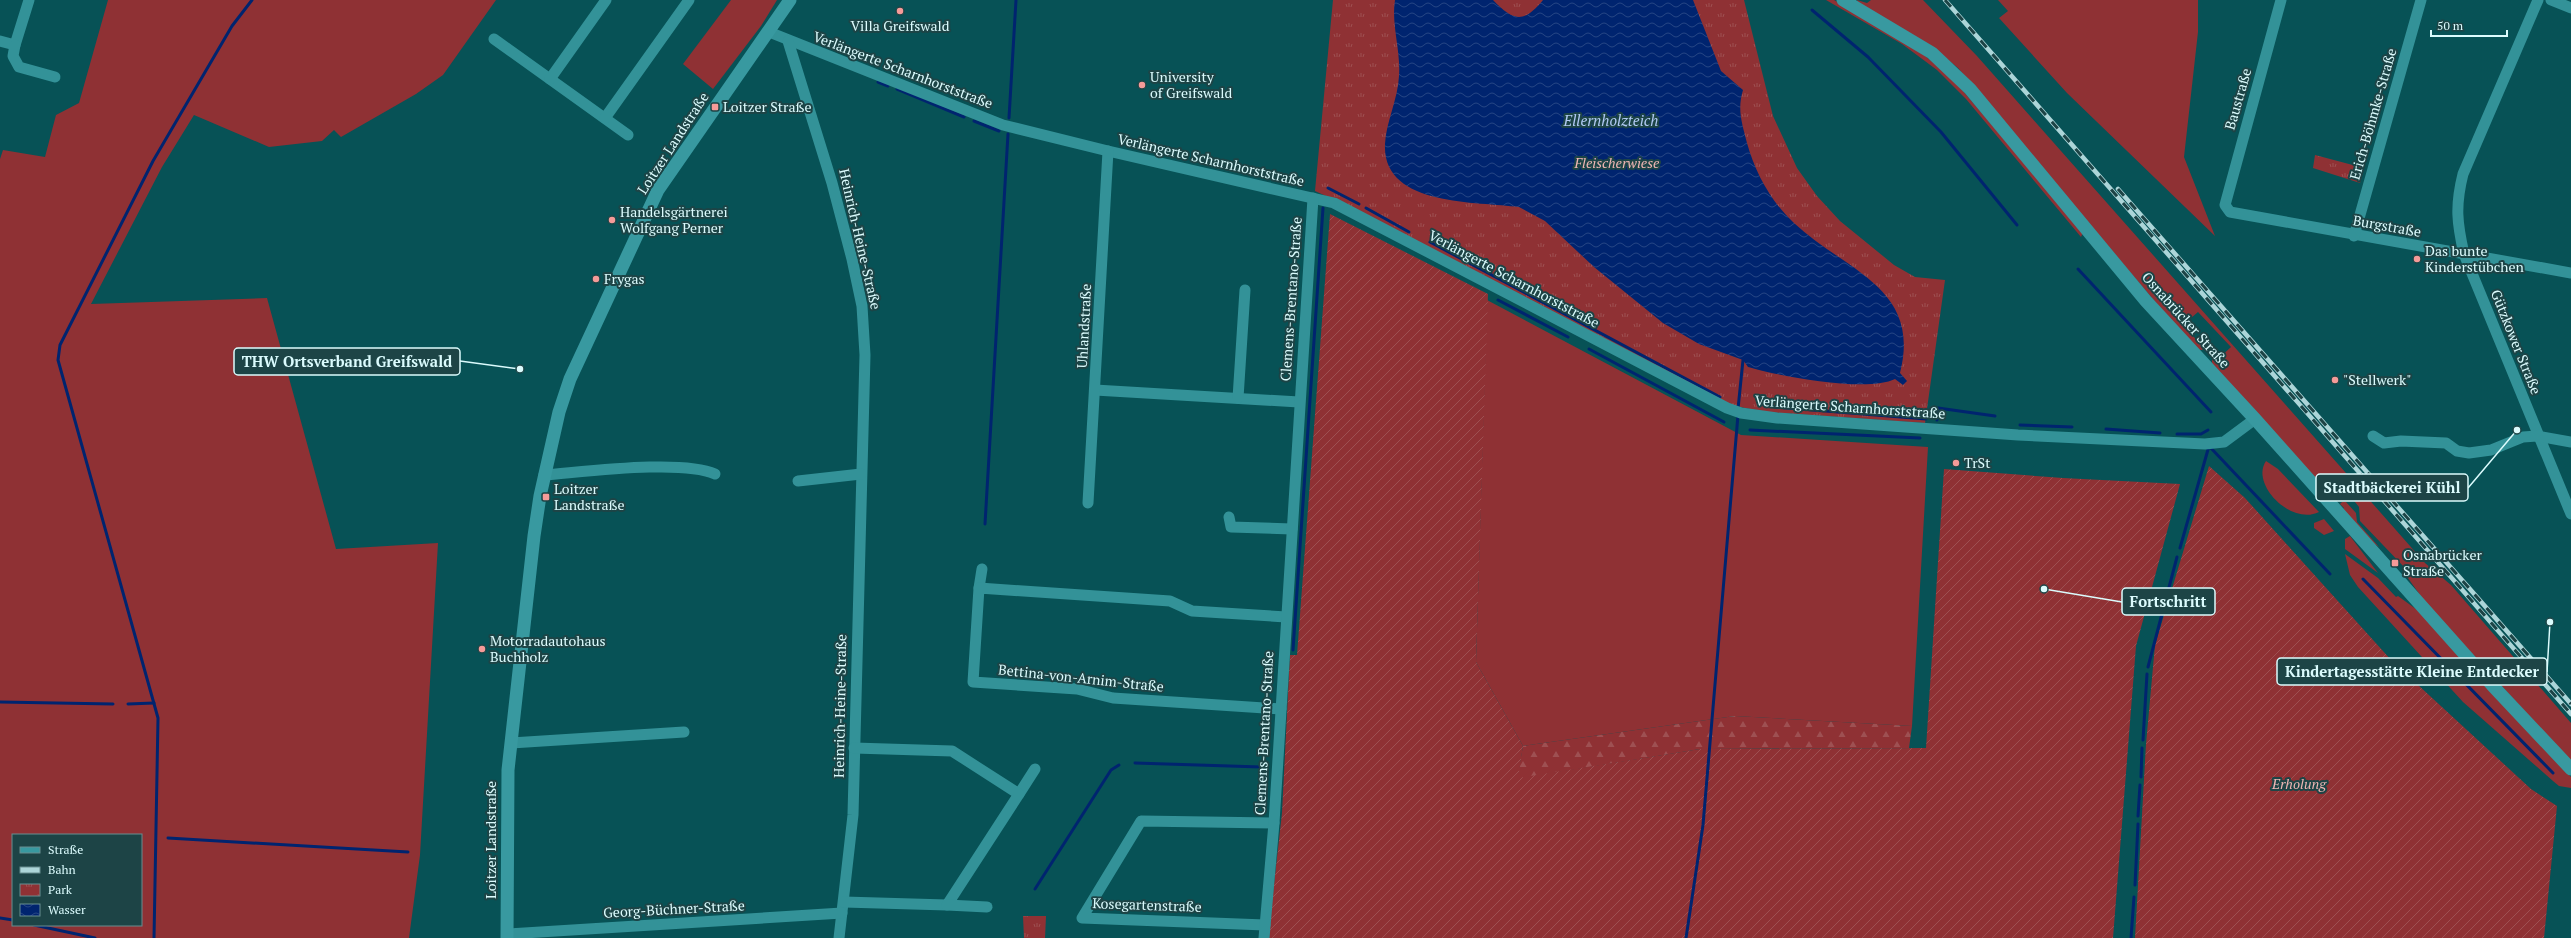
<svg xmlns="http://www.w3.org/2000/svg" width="2571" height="938" viewBox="0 0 2571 938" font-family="'PT Serif',serif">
<defs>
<pattern id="forest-firs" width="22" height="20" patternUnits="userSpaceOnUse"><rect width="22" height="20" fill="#8f3134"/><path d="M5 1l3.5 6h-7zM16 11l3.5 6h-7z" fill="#9e5052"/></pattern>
<pattern id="park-tufts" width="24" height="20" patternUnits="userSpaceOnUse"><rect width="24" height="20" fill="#8f3134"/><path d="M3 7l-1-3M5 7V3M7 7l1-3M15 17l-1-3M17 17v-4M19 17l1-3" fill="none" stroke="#9e5052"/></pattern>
<pattern id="garden-furrows" width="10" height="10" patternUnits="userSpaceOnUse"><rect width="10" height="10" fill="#8f3134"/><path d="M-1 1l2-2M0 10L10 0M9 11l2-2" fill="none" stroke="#9e5052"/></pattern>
<pattern id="water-waves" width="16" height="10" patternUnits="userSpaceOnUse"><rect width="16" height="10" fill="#00246f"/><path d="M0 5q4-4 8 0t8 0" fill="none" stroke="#254584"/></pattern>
</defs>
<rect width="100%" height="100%" fill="#075256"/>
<g fill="#8f3134" fill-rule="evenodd">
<path d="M108,0H496L443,75L416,94L341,137L334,130L322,141L269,147L194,115L162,167L91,304L267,298L336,549L438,543L420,855L409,938H0V159L3,150L45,157L56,115L79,103ZM13,835H141V925H13Z"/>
<polygon points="731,0 777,0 761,26 713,89 683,64"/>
<polygon points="1826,0 1834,0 1914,47 1951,77 2083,232 2081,237 1966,99 1937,70 1902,44"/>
<polygon points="1857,0 1867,3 1871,0 1923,0 1977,56 2353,481 2334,498 2329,494 2212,367 2212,357 2216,361 2231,347 2198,312 2183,325 2204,348 2202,350 2195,349 1958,68 1930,45 1858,3"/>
<polygon points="1998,0 2198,0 2198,32 2184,157 2215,236 2067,93 1999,18 2008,11"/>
<polygon points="1487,300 1741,435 1928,447 1912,726 1735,716 1523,746 1476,662"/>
<path d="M2266,461L2278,469L2319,512C2291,526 2250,484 2266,461Z"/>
<polygon points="2358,487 2425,563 2451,585 2571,723 2571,762 2425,602 2403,571 2405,568 2360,521 2359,507 2351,497"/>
<polygon points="2342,502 2346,502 2356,513 2357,522 2379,547 2365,537 2342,510 2344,508 2340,504"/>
<polygon points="2324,519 2334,531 2324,535 2314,528 2314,523"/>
<polygon points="2350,536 2378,573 2345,549 2345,539"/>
<polygon points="2345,554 2378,578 2396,597 2398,596 2420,612 2571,777 2571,788 2559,786 2553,781 2463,702 2358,587 2350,575"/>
</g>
<polygon fill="url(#forest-firs)" points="1735,716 1912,726 1909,748 1700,749 1517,779 1523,746"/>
<g fill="url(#park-tufts)">
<polygon points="1333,0 1744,0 1773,116 1797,168 1817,196 1840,221 1894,265 1915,277 1945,280 1925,423 1767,412 1729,405 1359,211 1315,191"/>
<polygon points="2315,155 2364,168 2360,183 2313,168"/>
<polygon points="1023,916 1046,916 1045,938 1024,938"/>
</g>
<g fill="url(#garden-furrows)">
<polygon points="1330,214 1488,294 1476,662 1523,746 1518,778 1700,749 1926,748 1944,469 2063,478 2180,484 2136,646 2113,938 1268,938 1282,813 1290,655 1297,655"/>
<polygon points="2209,466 2245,498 2392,661 2531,789 2557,806 2544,938 2135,938 2146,744 2155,645"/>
</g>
<path fill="url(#water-waves)" d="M1395,0H1493C1514,22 1524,23 1543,0H1693L1721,71L1743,90C1737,110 1742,123 1747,143C1755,172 1771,202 1794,223C1845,271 1922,287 1900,373L1907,381L1903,385L1895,379C1867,393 1779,376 1748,367L1743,360L1699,344L1663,323L1594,267L1545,221L1519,207C1477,201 1382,207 1385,144C1386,122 1398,99 1399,76C1401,51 1391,24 1395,0Z"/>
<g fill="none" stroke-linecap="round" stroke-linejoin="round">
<g stroke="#00246f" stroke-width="3">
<polyline points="1812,10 1868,57 1941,132 2017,225"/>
<polyline points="878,82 888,86"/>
<polyline points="897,89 964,117"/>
<polyline points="1009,118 1016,0"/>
<polyline points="974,121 999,131"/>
<polyline points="1328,188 1359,204"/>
<polyline points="1366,208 1409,232"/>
<polyline points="1430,242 1720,397"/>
<polyline points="2078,269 2211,412"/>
<polyline points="1498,300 1568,337"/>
<polyline points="1589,349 1724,422"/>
<polyline points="1775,407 1926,419"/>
<polyline points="1738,409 1743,360"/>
<polyline points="1937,420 1938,408 1995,416"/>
<polyline points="2020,425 2072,427"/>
<polyline points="2106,429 2160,433"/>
<polyline points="1750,430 1920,438"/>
<polyline points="2177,434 2201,434 2208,430"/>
<polyline points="2209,446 2330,574"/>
<polyline points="985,524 1008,134"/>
<polyline points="2180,548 2209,446"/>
<polyline points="2363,579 2553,773"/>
<polyline points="1293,650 1323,208"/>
<polyline points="2148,667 2177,557"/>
<polyline points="0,702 113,704"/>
<polyline points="128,704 154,703"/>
<polyline points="2143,740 2147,674"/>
<polyline points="1135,763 1261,767"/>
<polyline points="2141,777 2142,748"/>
<polyline points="2138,816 2140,785"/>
<polyline points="168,838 408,852"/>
<polyline points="2135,885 2138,824"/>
<polyline points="1035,889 1111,770 1119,765"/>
<polyline points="0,918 13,920"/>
<polyline points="34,925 95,938"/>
<polyline points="154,938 158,718 58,360 60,345 153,161 232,26 252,0"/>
<polyline points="1686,938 1703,825 1738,415"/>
<polyline points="2131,938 2134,897"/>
</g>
<g stroke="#339298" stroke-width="11">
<polyline points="2281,0 2225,205 2230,212 2571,273"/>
<path d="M2538,0L2463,174C2455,206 2457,223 2464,254L2571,514"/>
<polyline points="2551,0 2571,8"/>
<polyline points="769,32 1003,125 1108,151 1334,203 1727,408 1741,413 1777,418 2018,435 2205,444 2224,442 2255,419"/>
<polyline points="494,39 628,135"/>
<polyline points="0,41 15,45 29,0"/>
<polyline points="788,41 832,183 852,259 862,306 865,355 853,815 839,938"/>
<polyline points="15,45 13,56 19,67 55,77"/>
<polyline points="550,79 606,0"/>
<polyline points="605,118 689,0"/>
<polyline points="2354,236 2421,0"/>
<polyline points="1095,390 1299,402"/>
<polyline points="1238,398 1245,290"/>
<polyline points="2373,436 2384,443 2401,441 2446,443 2457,451 2469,453 2491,450 2523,437 2537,436 2571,442"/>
<path d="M544,475C584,472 682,459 715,474"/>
<polyline points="798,481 861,474"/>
<polyline points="1088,503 1108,151"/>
<polyline points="1229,517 1231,527 1292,529"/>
<polyline points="979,588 982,569"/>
<polyline points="1281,709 1113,698 1077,689 973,682 979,588 1170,601 1192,611 1286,617"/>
<polyline points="511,743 684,732"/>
<polyline points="1019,794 1035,769"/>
<polyline points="844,902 947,905 1019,794 952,751 854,748"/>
<polyline points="947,905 987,907"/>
<polyline points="1265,925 1082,918 1141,821 1274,823"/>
<polyline points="508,934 842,913"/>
<polyline points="1264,938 1274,823 1313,198"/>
</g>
<g stroke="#3899a0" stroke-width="13">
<polyline points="1843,0 1932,53 1970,89 2146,301 2255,419 2492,685 2571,769"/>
<polyline points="507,938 508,770 534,536 540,496 559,412 570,379 658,190 790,0"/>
</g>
<defs>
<g id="rail">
<polyline points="1945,0 2571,714"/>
<polyline points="2118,189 2571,704"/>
</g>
</defs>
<use href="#rail" stroke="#acd5d8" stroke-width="4.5"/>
<use href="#rail" stroke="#1d4446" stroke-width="3" stroke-dasharray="9" stroke-linecap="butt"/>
</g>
<g fill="#f59b99" stroke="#1d4446" stroke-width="1.5">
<circle cx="900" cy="11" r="4"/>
<circle cx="1142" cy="85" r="4"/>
<rect x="711" y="103" width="8" height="8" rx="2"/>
<circle cx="612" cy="220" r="4"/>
<circle cx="2417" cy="259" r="4"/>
<circle cx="596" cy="279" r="4"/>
<circle cx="2335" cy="380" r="4"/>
<circle cx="1956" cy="463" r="4"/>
<rect x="542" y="493" width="8" height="8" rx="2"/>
<rect x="2391" y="559" width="8" height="8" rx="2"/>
<circle cx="482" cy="649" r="4"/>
</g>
<g text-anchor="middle" stroke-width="4" stroke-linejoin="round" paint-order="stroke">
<g font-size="14" fill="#dbfbfd" stroke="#1d4446" text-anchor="start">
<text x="900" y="31" text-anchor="middle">Villa Greifswald</text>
<text x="1150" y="82">University<tspan x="1150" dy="16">of Greifswald</tspan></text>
<text x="723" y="112">Loitzer Straße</text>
<text x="620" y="217">Handelsgärtnerei<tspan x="620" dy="16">Wolfgang Perner</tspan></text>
<text x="2425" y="256">Das bunte<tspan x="2425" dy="16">Kinderstübchen</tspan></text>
<text x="604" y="284">Frygas</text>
<text x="2343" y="385">"Stellwerk"</text>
<text x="1964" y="468">TrSt</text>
<text x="554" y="494">Loitzer<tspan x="554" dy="16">Landstraße</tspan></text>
<text x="2403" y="560">Osnabrücker<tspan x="2403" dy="16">Straße</tspan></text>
<text x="490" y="646">Motorradautohaus<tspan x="490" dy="16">Buchholz</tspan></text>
</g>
<g font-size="14" fill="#dbfbfd" stroke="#1d4446">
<text transform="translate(903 70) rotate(21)" y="5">Verlängerte Scharnhorststraße</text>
<text transform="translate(2238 99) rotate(-74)" y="5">Baustraße</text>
<text transform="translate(2373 114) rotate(-74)" y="5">Erich-Böhmke-Straße</text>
<text transform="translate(673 143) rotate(-57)" y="5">Loitzer Landstraße</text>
<text transform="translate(1211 160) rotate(13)" y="5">Verlängerte Scharnhorststraße</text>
<text transform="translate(2387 226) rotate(10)" y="5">Burgstraße</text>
<text transform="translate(860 239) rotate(77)" y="5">Heinrich-Heine-Straße</text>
<text transform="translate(1514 279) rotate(28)" y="5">Verlängerte Scharnhorststraße</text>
<text transform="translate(1291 299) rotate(-86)" y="5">Clemens-Brentano-Straße</text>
<text transform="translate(2186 320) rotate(48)" y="5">Osnabrücker Straße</text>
<text transform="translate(1084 326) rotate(-87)" y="5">Uhlandstraße</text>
<text transform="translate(2516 342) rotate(68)" y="5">Gützkower Straße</text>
<text transform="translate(1850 407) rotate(4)" y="5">Verlängerte Scharnhorststraße</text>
<text transform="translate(1081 678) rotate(6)" y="5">Bettina-von-Arnim-Straße</text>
<text transform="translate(840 706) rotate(-89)" y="5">Heinrich-Heine-Straße</text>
<text transform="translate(1264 733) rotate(-87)" y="5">Clemens-Brentano-Straße</text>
<text transform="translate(491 840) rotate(-90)" y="5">Loitzer Landstraße</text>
<text transform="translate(1147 905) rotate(2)" y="5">Kosegartenstraße</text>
<text transform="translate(674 909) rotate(-3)" y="5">Georg-Büchner-Straße</text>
</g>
<g font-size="14" font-style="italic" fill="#efb6b4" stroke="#1d4446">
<text x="1617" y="168">Fleischerwiese</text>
<text x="2299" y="789">Erholung</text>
</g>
<g font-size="15" font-style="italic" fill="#b1caf4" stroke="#1d4446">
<text x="1611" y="126">Ellernholzteich</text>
</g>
</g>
<path fill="none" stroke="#dbfbfd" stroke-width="1.5" d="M520 369L460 361M2517 430L2468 488M2044 589L2122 602M2550 622L2547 672"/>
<g fill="#dbfbfd" stroke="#1d4446" stroke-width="1.5">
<circle cx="520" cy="369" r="4"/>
<circle cx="2517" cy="430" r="4"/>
<circle cx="2044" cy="589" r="4"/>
<circle cx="2550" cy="622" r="4"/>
</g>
<g fill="#1d4446" stroke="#dbfbfd" stroke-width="1.5">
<rect x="234" y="348" width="226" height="27" rx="4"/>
<rect x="2316" y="474" width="152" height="27" rx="4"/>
<rect x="2122" y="588" width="93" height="27" rx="4"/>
<rect x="2277" y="658" width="270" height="27" rx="4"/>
</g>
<g font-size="15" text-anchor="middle" font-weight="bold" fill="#dbfbfd">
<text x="347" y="367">THW Ortsverband Greifswald</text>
<text x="2392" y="493">Stadtbäckerei Kühl</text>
<text x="2168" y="607">Fortschritt</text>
<text x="2412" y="677">Kindertagesstätte Kleine Entdecker</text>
</g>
<rect x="12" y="834" width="130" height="92" fill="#1d4446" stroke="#698d8f"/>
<rect x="20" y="847" width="20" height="6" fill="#3899a0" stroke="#698d8f"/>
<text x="48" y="854" font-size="12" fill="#dbfbfd">Straße</text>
<rect x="20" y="867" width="20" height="6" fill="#acd5d8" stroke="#698d8f"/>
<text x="48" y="874" font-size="12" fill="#dbfbfd">Bahn</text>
<rect x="20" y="884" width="20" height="12" fill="url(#park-tufts)" stroke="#698d8f"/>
<text x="48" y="894" font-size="12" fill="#dbfbfd">Park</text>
<rect x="20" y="904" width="20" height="12" fill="url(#water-waves)" stroke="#698d8f"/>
<text x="48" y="914" font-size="12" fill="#dbfbfd">Wasser</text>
<path d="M2431 30v6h76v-6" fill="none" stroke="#dbfbfd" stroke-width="2"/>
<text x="2437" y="30" font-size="12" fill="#dbfbfd" stroke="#1d4446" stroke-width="3" paint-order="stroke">50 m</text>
</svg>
